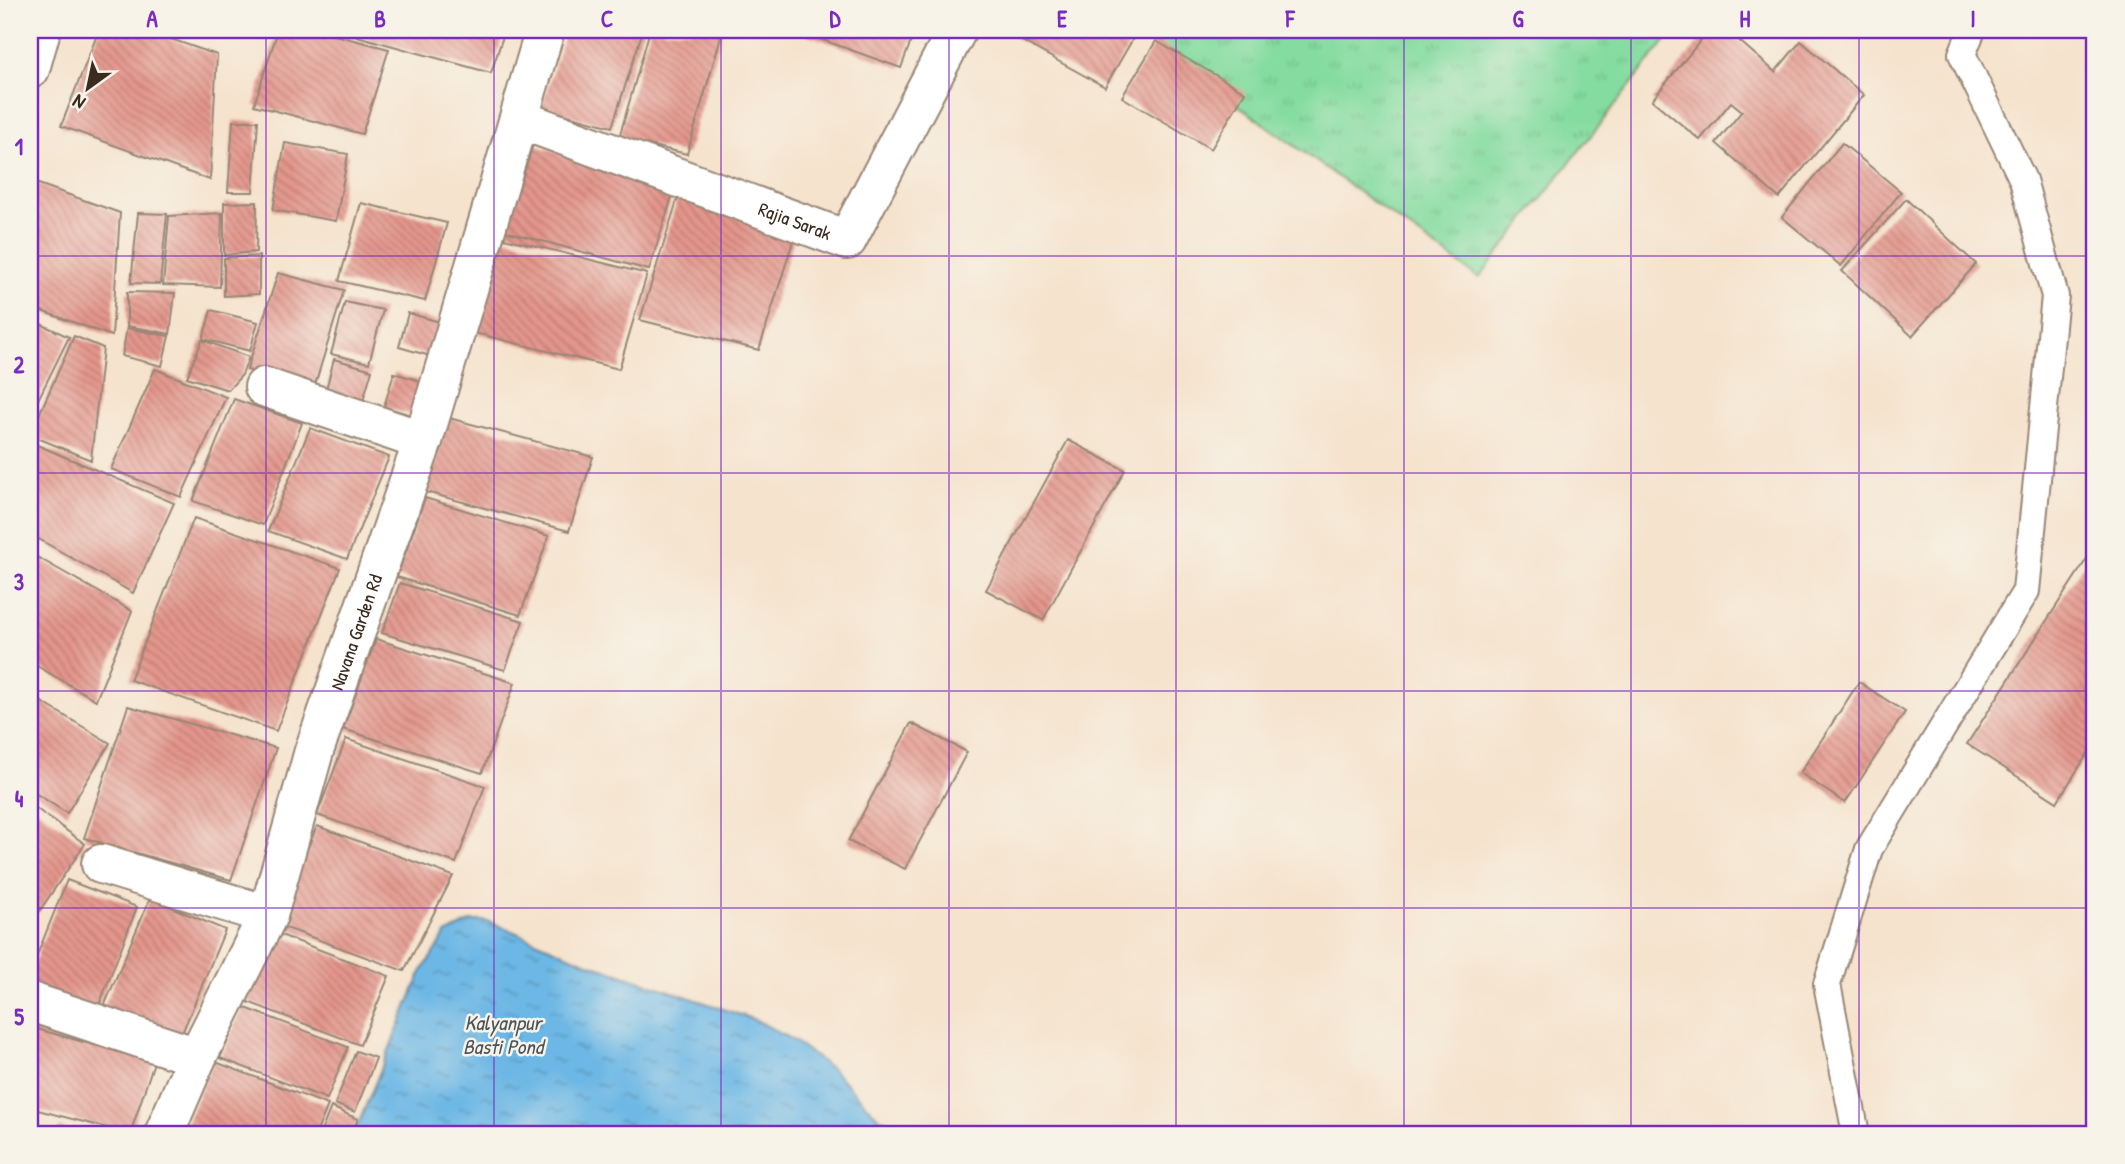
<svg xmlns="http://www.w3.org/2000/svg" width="2125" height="1164" viewBox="0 0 2125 1164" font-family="'Patrick Hand',sans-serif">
<defs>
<pattern id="park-tufts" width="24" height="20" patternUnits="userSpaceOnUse" patternTransform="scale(1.75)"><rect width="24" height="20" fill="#84dca0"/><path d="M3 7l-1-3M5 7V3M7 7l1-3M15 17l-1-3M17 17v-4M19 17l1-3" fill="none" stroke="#73bd89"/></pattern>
<pattern id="water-ripples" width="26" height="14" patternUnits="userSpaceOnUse" patternTransform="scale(1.75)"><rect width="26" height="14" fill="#6cb7e5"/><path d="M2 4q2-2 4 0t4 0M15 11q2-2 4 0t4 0" fill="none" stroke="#5a95b9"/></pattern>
<pattern id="building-back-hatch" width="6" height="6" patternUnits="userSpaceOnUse" patternTransform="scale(1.75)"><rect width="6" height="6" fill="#e4968c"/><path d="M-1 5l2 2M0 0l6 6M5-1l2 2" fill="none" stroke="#ba7b72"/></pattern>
</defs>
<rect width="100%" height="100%" fill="#f7f3e8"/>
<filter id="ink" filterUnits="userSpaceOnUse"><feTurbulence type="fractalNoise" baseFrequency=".0143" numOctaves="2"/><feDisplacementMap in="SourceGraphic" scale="14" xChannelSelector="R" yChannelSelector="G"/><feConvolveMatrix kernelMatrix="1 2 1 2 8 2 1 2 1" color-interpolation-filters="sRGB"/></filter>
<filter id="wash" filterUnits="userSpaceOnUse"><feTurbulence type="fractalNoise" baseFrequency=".00686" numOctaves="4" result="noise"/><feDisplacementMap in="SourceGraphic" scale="28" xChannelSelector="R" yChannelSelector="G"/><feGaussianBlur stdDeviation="1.57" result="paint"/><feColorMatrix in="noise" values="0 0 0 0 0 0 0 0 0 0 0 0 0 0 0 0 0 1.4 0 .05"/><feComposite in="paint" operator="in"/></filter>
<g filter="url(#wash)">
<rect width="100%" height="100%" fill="#f5e3cd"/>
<polygon fill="url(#park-tufts)" stroke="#60835f" stroke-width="2" points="1133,30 1674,30 1479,278"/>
<polygon fill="url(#water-ripples)" stroke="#547082" stroke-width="2" points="472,921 488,921 588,963 758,1021 794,1041 833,1070 879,1118 922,1134 354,1134 422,971 446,934"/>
<g id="blocks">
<g fill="url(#building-back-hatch)">
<polygon points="99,30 145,30 217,55 210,180 61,126"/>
<polygon points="278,30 315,30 389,49 362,134 254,105"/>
<polygon points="335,30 505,30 491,73"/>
<polygon points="566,30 643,30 612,127 541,108"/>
<polygon points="650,30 723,30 687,154 619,138"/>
<polygon points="795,30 915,30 901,68"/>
<polygon points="1002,30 1138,30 1105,87"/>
<polygon points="1709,30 1727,30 1775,72 1801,41 1864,95 1779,198 1716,143 1742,111 1731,102 1700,140 1652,100"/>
<polygon points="1156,41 1245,92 1211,149 1122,97"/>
<polygon points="233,121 258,121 253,192 228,192"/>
<polygon points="285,143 348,154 336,221 273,210"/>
<polygon points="1842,143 1901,192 1841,266 1782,217"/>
<polygon points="533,145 676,184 649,270 505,231"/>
<polygon points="30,181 120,213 112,336 30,307"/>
<polygon points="680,191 799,222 759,350 640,320"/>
<polygon points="1906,199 1976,264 1912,336 1842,271"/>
<polygon points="257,202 256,252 224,255 224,203"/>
<polygon points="361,203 447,223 425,301 339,281"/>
<polygon points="138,213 167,214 160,284 131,283"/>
<polygon points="222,213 220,287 163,285 169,216"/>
<polygon points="500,237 647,274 619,369 471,332"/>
<polygon points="259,256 259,294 224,296 224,258"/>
<polygon points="278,273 344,290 314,388 247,370"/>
<polygon points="127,292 175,293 170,334 127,326"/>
<polygon points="345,302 383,310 369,363 331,354"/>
<polygon points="211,310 258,322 250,351 203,339"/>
<polygon points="408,313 447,324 437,358 399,347"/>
<polygon points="30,319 69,337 30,416"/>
<polygon points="127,328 169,336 162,366 122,356"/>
<polygon points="74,336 103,348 91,460 30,435"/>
<polygon points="202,340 249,357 242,375 228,390 187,377"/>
<polygon points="334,359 372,370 362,404 325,393"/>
<polygon points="155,369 226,397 181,497 111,469"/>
<polygon points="394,373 431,384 422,418 384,407"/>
<polygon points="234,399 302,423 263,525 193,501"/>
<polygon points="449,418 593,457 569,531 426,492"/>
<polygon points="310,428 389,457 347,559 268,531"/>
<polygon points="1068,440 1125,470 1043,620 986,590"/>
<polygon points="30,442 174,503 133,593 30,534"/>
<polygon points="425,498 549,536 520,615 397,577"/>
<polygon points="194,518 340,568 276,731 130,680"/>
<polygon points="30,553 132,611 96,700 30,662"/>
<polygon points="2090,554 2095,558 2095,742 2057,802 1967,744"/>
<polygon points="400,583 523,621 505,670 382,633"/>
<polygon points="376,639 515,683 482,773 343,729"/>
<polygon points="1859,682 1905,712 1845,803 1800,773"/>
<polygon points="30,695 110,743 67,813 30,790"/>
<polygon points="128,706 276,748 231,880 84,838"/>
<polygon points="911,723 967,752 905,869 848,841"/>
<polygon points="346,739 485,786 456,863 317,815"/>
<polygon points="30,804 85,844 38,913 30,907"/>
<polygon points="317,826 453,876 404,971 275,924"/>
<polygon points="67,880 137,907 96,1013 30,986 30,973"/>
<polygon points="150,898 225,930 178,1043 102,1011"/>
<polygon points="270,931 389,976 360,1045 240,999"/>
<polygon points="243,1007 348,1047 327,1099 220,1058"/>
<polygon points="30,1027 154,1062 130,1134 30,1108"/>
<polygon points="356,1051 376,1058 355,1112 335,1104"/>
<polygon points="213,1061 328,1105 316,1134 182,1133"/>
<polygon points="331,1107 358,1119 352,1134 320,1134"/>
<polygon points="60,1127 72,1134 56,1134"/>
</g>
</g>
</g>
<g filter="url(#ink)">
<use href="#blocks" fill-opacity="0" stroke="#988676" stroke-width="2"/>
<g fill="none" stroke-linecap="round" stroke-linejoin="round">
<defs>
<polyline id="service" points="1856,1134 1827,984 1869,849 2026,591 2055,296 2023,180 1962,54 1972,30"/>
<g id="minor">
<polyline points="30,69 41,30"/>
<path id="s1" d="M519,119L847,240L957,30"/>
<polyline points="264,387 423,441"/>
<polyline points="101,864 268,915"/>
<path id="s2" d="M31,1002L197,1057L268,915L314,751L423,441L545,30"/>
<polyline points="164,1134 197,1057"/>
</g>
</defs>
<use href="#service" stroke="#988676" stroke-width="30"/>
<use href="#minor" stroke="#988676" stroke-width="42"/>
<use href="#service" stroke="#fff" stroke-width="26"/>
<use href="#minor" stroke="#fff" stroke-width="38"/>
</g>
</g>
<path fill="none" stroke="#7b2cbf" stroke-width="2" stroke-opacity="0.55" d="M266,30V1134M494,30V1134M721,30V1134M949,30V1134M1176,30V1134M1404,30V1134M1631,30V1134M1859,30V1134M30,256H2095M30,473H2095M30,691H2095M30,908H2095"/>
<g text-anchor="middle" stroke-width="5" stroke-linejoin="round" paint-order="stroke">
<g font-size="19" fill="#3b2a1e" stroke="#f7f3e8">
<text dy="7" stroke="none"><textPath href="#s1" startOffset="294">Rajia Sarak</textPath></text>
<text dy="7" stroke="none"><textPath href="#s2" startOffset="630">Navana Garden Rd</textPath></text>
</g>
<g font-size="21" font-style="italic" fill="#4a545a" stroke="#f7f3e8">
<text x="503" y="1030">Kalyanpur<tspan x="503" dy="24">Basti Pond</tspan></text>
</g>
</g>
<rect width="2125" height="1164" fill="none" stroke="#f7f3e8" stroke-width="77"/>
<g transform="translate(88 88) rotate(213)" stroke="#f7f3e8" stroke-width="5" paint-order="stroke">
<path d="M0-5L12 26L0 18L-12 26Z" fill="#3b2a1e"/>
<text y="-10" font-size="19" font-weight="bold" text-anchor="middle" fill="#3b2a1e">N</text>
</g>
<rect x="38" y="38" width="2048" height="1088" fill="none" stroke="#7b2cbf" stroke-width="2.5"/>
<g font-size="23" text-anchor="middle" font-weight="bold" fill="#7b2cbf">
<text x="152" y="27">A</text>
<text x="380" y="27">B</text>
<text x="607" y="27">C</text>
<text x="835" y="27">D</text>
<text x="1062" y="27">E</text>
<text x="1290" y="27">F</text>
<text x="1518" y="27">G</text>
<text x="1745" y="27">H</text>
<text x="1973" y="27">I</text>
<text x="19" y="155">1</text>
<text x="19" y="373">2</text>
<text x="19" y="590">3</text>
<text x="19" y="807">4</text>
<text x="19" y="1025">5</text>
</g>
</svg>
